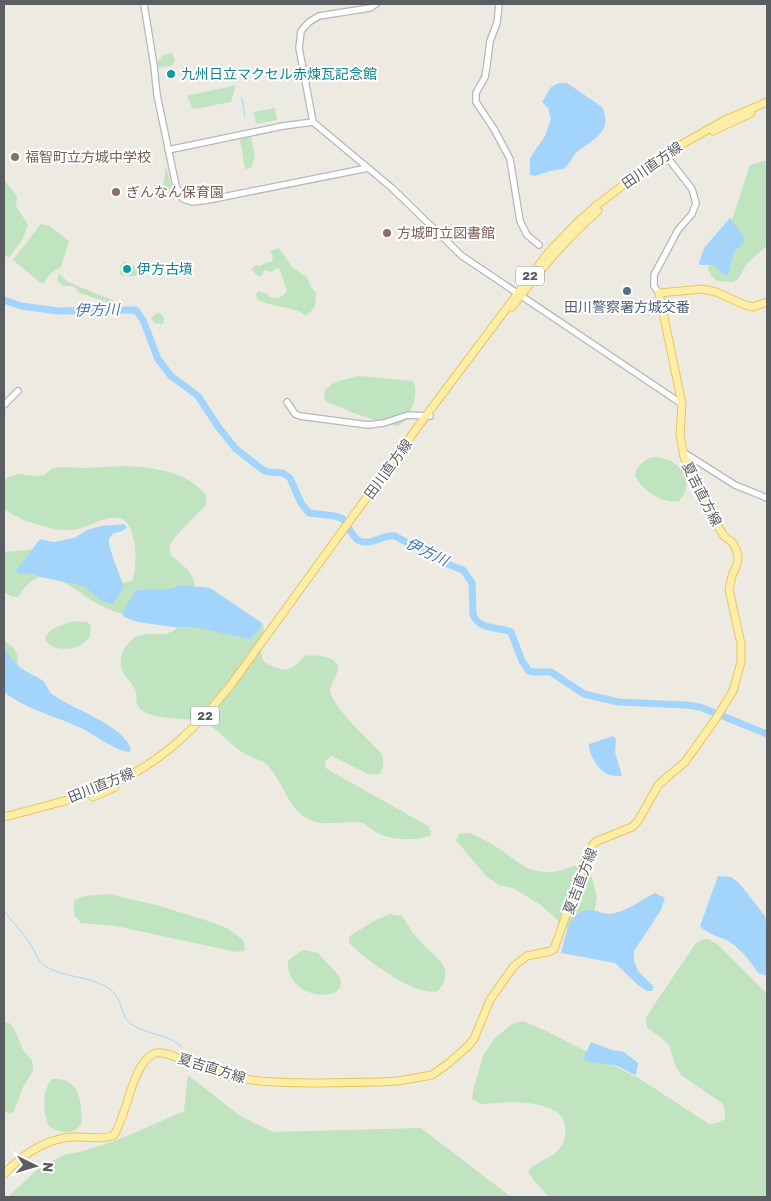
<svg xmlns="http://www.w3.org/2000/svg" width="771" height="1201" viewBox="0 0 771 1201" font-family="Rubik,'Noto Sans JP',sans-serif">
<rect width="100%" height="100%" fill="#edeae2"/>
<g fill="#bfe4bf">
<polygon points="172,53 175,62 173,63 173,65 158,68 158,61 162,58 161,56"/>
<polygon points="236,85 231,102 193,109 187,96"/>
<polygon points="275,108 277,120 256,124 254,112"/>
<polygon points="251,137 255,157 251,168 245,169 240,139"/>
<polygon points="763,161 767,161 767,246 756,255 746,265 738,279 733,282 718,281 712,277 708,269 709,264 732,220 750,165"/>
<polygon points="166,167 174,195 173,197 163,187"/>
<polygon points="4,180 17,196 16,206 28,225 22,240 9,258 4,253"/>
<polygon points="41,224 50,226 69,241 61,267 51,273 44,283 41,283 13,260"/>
<path d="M279,248L293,268L307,277L311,287L316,293L315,307L306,316C292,305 273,308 258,300L256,296L258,291L267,294L269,297C276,299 282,298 287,291L280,270L277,268L271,272L265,270L262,275L259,277L251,269L256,265L259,266L272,261L273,255L270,251Z"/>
<polygon points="124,261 139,268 144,273 133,276 120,275 120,266"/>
<polygon points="59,273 68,282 117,302 113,304 77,292 77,289 72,286 63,286 57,280"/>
<polygon points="158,312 164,317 164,322 162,324 154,323 151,318"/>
<path d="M359,376L412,381C421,389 410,423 397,426C372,420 349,412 326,401C317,383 348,379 359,376Z"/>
<path d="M652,457C676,456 699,479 679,501C664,505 640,489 635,475C637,466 643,461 652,457Z"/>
<path d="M124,466C149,467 178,470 198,487C205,493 209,497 205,506L174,538L169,546L171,555C181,564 200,576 193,592L123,614C112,611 101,606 91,600C80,593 56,574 44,576C32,577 24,588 18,597H13L4,592V552L40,549L120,583L132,581C138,568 138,522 119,518C104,516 91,526 78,529C58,534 20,521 4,509V479L18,474L36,476L44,475L53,468L59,467L85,468Z"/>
<path d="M237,611L263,624C266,638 257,649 264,662C284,672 290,674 304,656C313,655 332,655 337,664C341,672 331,682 330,690C330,705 370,741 381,753C385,760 384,769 378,775L368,774L332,756L326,760L325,766L327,769L428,826L431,832L430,836C412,841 391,841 374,831C370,829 366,824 362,823C345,819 324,828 308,819C289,810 283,783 270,768C264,760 255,759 247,755C228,745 218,725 197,720C182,718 146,720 138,706C135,701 138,694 134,688C131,682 126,678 123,672C116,659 126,639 141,635C151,632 161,637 171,632C179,628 184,619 190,612Z"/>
<path d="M77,621L87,622L91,626L90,637C86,640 82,645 77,647C66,650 48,650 45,638C50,627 66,623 77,621Z"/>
<path d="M4,641C17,648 20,656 16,671L4,674Z"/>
<path d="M470,833C482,838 494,845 504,852C515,860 524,868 537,871C542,872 548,872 553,872C564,871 580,860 590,870L597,898L592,922L577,930L567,929L541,905L513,888L499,885L486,876L456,840L459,834Z"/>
<polygon points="109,894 160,906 211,922 229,929 244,941 245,951 236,952 116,926 81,923 74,915 74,900 85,896"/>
<path d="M390,914L402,916C408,925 413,934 421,942C434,958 458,967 438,991C417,998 363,958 349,943V937L351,935L376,920Z"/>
<path d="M704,939H709L718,945L767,994V1197H549L532,1178L528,1171C538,1160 555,1158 562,1145C566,1138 567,1127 563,1119C554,1102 516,1101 498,1103C493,1103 484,1105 479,1103C476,1102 475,1100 472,1099L474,1087L483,1056L495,1038L512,1024L523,1021L546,1031L640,1079L709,1124L717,1123L725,1119V1112L723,1104L681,1075L675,1065L669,1045L662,1038L647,1028L646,1017L696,943Z"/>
<path d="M304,950L318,953L339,976C353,1004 285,1002 288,961L298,953Z"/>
<polygon points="4,1022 9,1023 14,1028 23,1050 32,1061 33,1066 33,1071 23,1087 14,1111 10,1113 4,1112"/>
<polygon points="188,1075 240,1116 273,1132 421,1128 511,1197 8,1197 41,1166 64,1155 84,1151 125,1137 184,1111"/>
<path d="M52,1079C80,1077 81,1101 82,1122C76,1136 60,1134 49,1126C43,1113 41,1091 52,1079Z"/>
</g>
<g fill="#a3d5fc">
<path d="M559,83H567L602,107C613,132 595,138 578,151C572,156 570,165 563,169L550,171L535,176L530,175V158L545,136L551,118L548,108L542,102L551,87Z"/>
<polygon points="730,218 744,237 744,242 734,252 732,258 728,276 723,274 714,265 700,265 699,263 704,248"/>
<path d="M124,524L127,527L123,531L114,533C113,533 109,538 109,539C107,545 121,578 124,587L112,604L103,602L84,586L40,577L33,574H17L16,571L40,539L53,542L74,538L87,530L101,526Z"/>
<polygon points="182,585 210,588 262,623 259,630 250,639 194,627 173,627 138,622 124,617 122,613 136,590 170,589"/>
<path d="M4,647C9,655 15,665 24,670C31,675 38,676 44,682C47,686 49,692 53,695C71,708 126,726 131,750L129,752C113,750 96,735 81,728C53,715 29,711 4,692Z"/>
<path d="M613,736L616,739L615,752L622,776C618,776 614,776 610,775C599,772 588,754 589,744Z"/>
<path d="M718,876L731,877L739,883L765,916L767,924V976L758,973C753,964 738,946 728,941C719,936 707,934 700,926Z"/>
<path d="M655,893L665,898L661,910L634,951V960L638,971L654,987L652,991H647L638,985L615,963L561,953C566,936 568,910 590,910C597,910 603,914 609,914C625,913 641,900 655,893Z"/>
<path d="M591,1042L612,1050L624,1052L638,1063L636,1075C629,1073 622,1067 614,1065C603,1062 593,1065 583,1059Z"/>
</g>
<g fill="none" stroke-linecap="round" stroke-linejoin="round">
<g stroke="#a3d5fc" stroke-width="1">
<polyline points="242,98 245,117"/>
<path d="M4,911C13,923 25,934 32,947C36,954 38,962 45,966C66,979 93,975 112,991C123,1000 120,1016 131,1024C147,1035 169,1034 182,1047"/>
</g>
<path stroke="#a3d5fc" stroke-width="7" d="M4,300L21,306L58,311L136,310L143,320L158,359L171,376L198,396L219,428L236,449L263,470L268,472L283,473L290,478L301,503L309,513L335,516L343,519C354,537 356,548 379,539C385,537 389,535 395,536L445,563L463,570L472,583L473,615C481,631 497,626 511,632L522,661L529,671L534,672H551L584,694L618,702L686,705L700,707L767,734"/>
<defs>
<g id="minor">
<polyline points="144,4 154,66 157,95 176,186 182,198 186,200 192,202 208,200 368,168"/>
<polyline points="376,4 370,8 319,16 309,22 301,31 299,48 313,122 392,188 462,256 682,404"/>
<polyline points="499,4 497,23 490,41 487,65 485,77 476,93 476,102 494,129 510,159 520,221 527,235 539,245"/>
<polyline points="168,150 283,126 313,122"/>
<polyline points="659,293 654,286 654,275 678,230 692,214 696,203 692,189 667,157"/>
<polyline points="287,402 295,414 300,416 368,425 384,423 408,415 430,416"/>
<polyline points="4,405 18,391"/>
<polyline points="683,452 735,485 767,498"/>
</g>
<g id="major">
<polyline points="713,131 751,113"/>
<path d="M512,307C538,273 565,239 598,211"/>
<polyline points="93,797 115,787"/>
<path d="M4,817C41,807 79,799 114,783C162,762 198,726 230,686L425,417L548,253L578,222L597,205L663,155L725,120L767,102"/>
<path d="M4,1174C24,1153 49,1136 79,1137C91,1137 104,1140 114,1135C128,1113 131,1067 153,1054C163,1048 188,1063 199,1067C256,1089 320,1082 380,1082L398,1081L432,1075L449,1063L468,1046L474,1039L490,1000L514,966L527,956L551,951L554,949L589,850L595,842L632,827L638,821L659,784L685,762L715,720L733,691L741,662V644L729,589L732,576L737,564L738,556L736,549L732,542L724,536L713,518L684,457L680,435L682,404L659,293L702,289L716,292L745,305L753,307L767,302"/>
</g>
</defs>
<use href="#minor" stroke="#b4b8bc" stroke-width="8"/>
<use href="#major" stroke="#ecc45b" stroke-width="9"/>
<use href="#minor" stroke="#fff" stroke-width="5.5"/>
<use href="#major" stroke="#fceea7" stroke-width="7"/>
</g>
<g fill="#0f9aa8" stroke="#fff" stroke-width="2">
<circle cx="171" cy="74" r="5"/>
<circle cx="127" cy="269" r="5"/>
</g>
<g fill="#8d6e63" stroke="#fff" stroke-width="2">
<circle cx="15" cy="157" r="5"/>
<circle cx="116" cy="192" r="5"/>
<circle cx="387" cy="233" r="5"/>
</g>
<circle fill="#5c6f8a" stroke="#fff" stroke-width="2" cx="627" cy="291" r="5"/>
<g text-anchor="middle" stroke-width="4" stroke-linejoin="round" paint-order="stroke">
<g fill="#fff" stroke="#8c8e91" stroke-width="1">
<rect x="516" y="266.5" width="28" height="19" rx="4"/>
<rect x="191" y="706.5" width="28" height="19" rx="4"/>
</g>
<g font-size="12" font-weight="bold" fill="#5a5e62">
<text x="530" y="280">22</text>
<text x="205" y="720">22</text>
</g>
<g font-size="14" fill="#0d838f" stroke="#fff" text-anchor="start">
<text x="181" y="79">九州日立マクセル赤煉瓦記念館</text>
<text x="137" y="274">伊方古墳</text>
</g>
<g font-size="14" fill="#785e54" stroke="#fff" text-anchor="start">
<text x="25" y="162">福智町立方城中学校</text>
<text x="126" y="197">ぎんなん保育園</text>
<text x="397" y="238">方城町立図書館</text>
</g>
<g font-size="14" fill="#5a5e62" stroke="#fff">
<text transform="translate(652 165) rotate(-35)" y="5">田川直方線</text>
<text transform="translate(388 469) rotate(-54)" y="5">田川直方線</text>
<text transform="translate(702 494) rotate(63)" y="5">夏吉直方線</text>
<text transform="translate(101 785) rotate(-22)" y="5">田川直方線</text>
<text transform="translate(580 881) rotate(-69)" y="5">夏吉直方線</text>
<text transform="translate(212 1068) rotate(17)" y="5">夏吉直方線</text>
</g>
<g font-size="14" fill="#4e5e75" stroke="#fff">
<text x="627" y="312">田川警察署方城交番</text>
</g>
<g font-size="15" font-style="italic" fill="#4175ad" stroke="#fff">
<text transform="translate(97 310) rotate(-1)" y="5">伊方川</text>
<text transform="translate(427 552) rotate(26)" y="5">伊方川</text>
</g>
</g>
<rect width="771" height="1201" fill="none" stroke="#5a5e62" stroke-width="10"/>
<g transform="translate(35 1166) rotate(95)" stroke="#ffffff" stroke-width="4" paint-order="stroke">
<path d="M0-4L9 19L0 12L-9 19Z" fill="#5a5e62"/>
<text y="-8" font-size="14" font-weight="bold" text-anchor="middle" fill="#5a5e62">N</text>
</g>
</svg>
